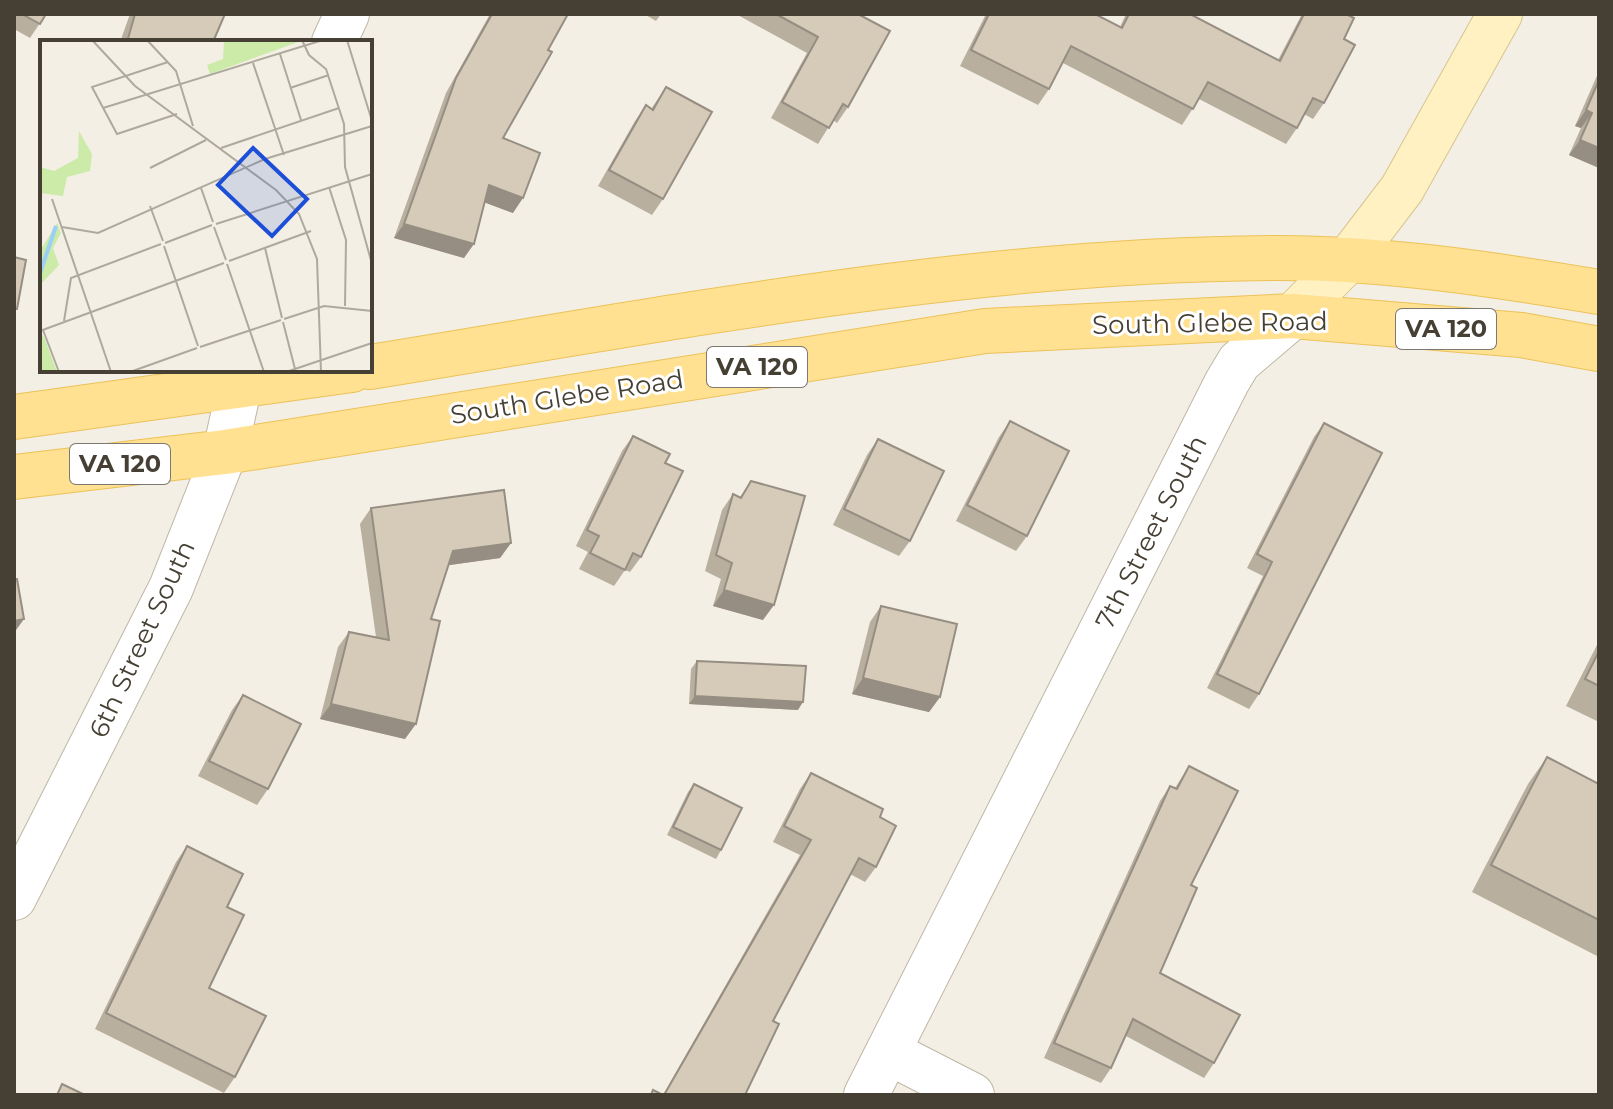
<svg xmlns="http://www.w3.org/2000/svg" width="1613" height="1109" viewBox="0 0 1613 1109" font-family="Montserrat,sans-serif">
<rect width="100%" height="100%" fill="#f3efe4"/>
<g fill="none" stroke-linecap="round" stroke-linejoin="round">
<defs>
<g id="street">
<polyline points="334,42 347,14"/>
<polyline points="14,898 171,588 225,452 243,370"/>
<polyline points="888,1052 972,1095"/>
<polyline points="866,1095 1227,382 1239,362 1293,316"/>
</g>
<polyline id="secondary" points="1293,316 1347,261 1402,189 1500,14"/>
<g id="primary">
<path d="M370,367C668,319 968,260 1271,258C1380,257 1492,274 1599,292"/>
<polyline points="14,417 352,370"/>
<polyline points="14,477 225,452 985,331 1293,316 1521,335 1599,349"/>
</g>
</defs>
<use href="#street" stroke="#bfb7a6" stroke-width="46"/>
<use href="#secondary" stroke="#d6c590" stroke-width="46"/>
<use href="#primary" stroke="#ecc259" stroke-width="46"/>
<use href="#street" stroke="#fff" stroke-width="44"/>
<use href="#secondary" stroke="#fff1c2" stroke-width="44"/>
<use href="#primary" stroke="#ffe191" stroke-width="44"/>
</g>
<g fill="#b8af9f">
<polygon points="14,14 46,14 30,38 14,29"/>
<polygon points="130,14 225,14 213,42 120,42"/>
<polygon points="490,14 568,14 548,50 503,138 513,213 484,202 464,258 394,238 446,93"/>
<polygon points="644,14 661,14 656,21"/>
<polygon points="736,14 858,14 848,107 837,123 833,120 818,144 771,118 807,53"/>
<polygon points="986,14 1095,14 1120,27 1126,14 1190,14 1278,60 1302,14 1346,14 1344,39 1324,103 1313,119 1304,114 1297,128 1286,144 1199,99 1182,125 1063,63 1049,89 1038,105 960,66"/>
<polygon points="1599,71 1599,168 1569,155 1581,128 1575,126"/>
<polygon points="666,87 663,199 652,215 598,186 635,121 646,105 651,109"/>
<polygon points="1010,421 1027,536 1016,551 956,521 999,437"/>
<polygon points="1324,423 1259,694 1249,709 1207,688 1263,576 1247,568 1314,437"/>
<polygon points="633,436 665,463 641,557 630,572 625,570 614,586 579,569 588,552 576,546 622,451"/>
<polygon points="878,439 910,541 899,556 833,525 867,455"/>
<polygon points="751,481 763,620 713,606 721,579 705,571 722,510 733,494 740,497"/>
<polygon points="371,508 511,543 500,558 449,565 431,619 405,739 320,719 338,647 349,632 376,637 360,524"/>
<polygon points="881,606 940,697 929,712 852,694 870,622"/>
<polygon points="1599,641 1599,722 1566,706"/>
<polygon points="697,661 798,710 689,704 691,669"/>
<polygon points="243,695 268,789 257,805 198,776 232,710"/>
<polygon points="1547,757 1599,784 1599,957 1472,892 1528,784"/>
<polygon points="1189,766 1191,885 1160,973 1214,1063 1204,1078 1126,1036 1111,1068 1101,1083 1044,1058 1160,801 1170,786 1175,788"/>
<polygon points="811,773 880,817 876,867 865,882 850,874 773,1021 745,1095 650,1095 653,1090 663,1095 800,855 773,842 800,789"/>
<polygon points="694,784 721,850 716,859 667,835 688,792"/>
<polygon points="187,846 227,907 209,988 235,1077 224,1093 95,1029 176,862"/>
</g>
<g fill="#968e82">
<polygon points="1586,110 1592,113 1581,128 1575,126"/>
<polygon points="1580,140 1599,148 1599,168 1569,155"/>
<polygon points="489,185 523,198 513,213 478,200"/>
<polygon points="404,224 474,244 464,258 394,238"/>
<polygon points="511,543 500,558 443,566 453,551"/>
<polygon points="724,590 774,605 763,620 713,606"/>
<polygon points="24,619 14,633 14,621"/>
<polygon points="863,678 940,697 929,712 852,694"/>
<polygon points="695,696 803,702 798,710 689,704"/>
<polygon points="331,704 416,724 405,739 320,719"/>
</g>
<g fill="#d6cbb9" stroke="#968e82" stroke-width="2">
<polygon points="22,14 46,14 40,24"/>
<polygon points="135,14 225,14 213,42 127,42"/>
<polygon points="492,14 568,14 548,50 552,52 503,138 540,153 523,198 489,185 474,244 404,224 456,78"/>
<polygon points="776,14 858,14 890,31 848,107 843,104 829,128 782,102 818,37"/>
<polygon points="989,14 1095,14 1122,28 1129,14 1190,14 1280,61 1304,14 1346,14 1354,18 1344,39 1355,45 1324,103 1313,98 1297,128 1208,82 1193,109 1071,46 1049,89 971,50"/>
<polygon points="1599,80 1599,148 1580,140 1592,113 1586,110"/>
<polygon points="666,87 712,112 663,199 609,170 646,105 653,110"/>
<polygon points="14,257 26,260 17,309 14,309"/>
<polygon points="1010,421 1069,451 1027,536 967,505"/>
<polygon points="1324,423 1382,453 1259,694 1217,674 1272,562 1257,554"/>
<polygon points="633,436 670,454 665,463 683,471 641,557 633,553 625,570 590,553 599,536 587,530"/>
<polygon points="878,439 944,471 910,541 844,509"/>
<polygon points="751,481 805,496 774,605 724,590 732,563 716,555 733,494 741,498"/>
<polygon points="504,490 511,543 453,551 431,619 440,621 416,724 331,704 349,632 389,640 371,508"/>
<polygon points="17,579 24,619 14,621 14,580"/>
<polygon points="881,606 957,624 940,697 863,678"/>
<polygon points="1599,651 1599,686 1585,679"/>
<polygon points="697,661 806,666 803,702 695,696"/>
<polygon points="243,695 301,724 268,789 209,761"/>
<polygon points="1547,757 1599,784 1599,920 1491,865"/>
<polygon points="1189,766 1238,791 1191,885 1197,888 1160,973 1240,1015 1214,1063 1133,1019 1111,1068 1054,1043 1170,786 1177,789"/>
<polygon points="811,773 883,809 880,817 896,826 876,867 859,858 773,1021 779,1024 745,1095 664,1095 811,840 784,826"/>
<polygon points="694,784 742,808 721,850 673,827"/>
<polygon points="187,846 243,874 227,907 244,915 209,988 266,1016 235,1077 106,1013"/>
<polygon points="62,1084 85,1095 57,1095"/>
<polygon points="653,1090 663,1095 651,1095"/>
</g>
<g text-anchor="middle" stroke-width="6" stroke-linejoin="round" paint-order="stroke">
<g fill="#fff" stroke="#7e7970" stroke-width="2">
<rect x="1396" y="309" width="100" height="40" rx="6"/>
<rect x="707" y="347" width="100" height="40" rx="6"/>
<rect x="70" y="444" width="100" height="40" rx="6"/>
</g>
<g font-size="24" font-weight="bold" fill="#463f33">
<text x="1446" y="337">VA 120</text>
<text x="757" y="375">VA 120</text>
<text x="120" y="472">VA 120</text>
</g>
<g font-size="26" fill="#463f33" stroke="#fff">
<text transform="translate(1210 323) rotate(-1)" y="9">South Glebe Road</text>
<text transform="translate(567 397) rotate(-9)" y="9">South Glebe Road</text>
<text transform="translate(1151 532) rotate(-63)" y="9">7th Street South</text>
<text transform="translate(142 639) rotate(-65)" y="9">6th Street South</text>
</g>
</g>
<g transform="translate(40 40)">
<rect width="332" height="332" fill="#f3efe4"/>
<path d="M39,91L52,114L50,131L27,137L23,156L0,153V127L14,131L38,118Z" fill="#cceba9"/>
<path d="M184,0H260L261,1L170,34L167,25L183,19ZM17,183L21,193L13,208L19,225L0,245V211ZM0,293L4,297L17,332H0Z" fill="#cceba9"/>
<path fill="none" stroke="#9bcff5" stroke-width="4" d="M0,233L16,186"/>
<path fill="none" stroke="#aea99d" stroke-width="2" d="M52,0L95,46L236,150L259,174L277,219L281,332M107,0L136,31L153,86M262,0L269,15L286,29L304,84L305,127L332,224M307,0L332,81M240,14L261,80M128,22L52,47L77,94L137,74M213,23L244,115M250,48L289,35M63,68L283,0M181,108L299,68M110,128L166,100M289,147L306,200L305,266M161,148L173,182M12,159L71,332M110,166L123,201M176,184L332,134M22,187L58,193L225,119L332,86M174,187L186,220M125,203L172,185M124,206L158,306M225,208L242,278M189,221L271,191M187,224L224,332M244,279L284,266L332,271M24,281L31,238L121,204M243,282L255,329M3,290L19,332M0,291L184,223M160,307L241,280M90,332L157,308M246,332L332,303"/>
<path fill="#1d4ed8" fill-opacity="0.15" stroke="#1d4ed8" stroke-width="4" d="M213,108L267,159L232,196L178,145Z"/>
<rect width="332" height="332" fill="none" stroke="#463f33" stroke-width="4"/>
</g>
<rect width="1613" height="1109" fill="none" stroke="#463f33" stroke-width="32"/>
</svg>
